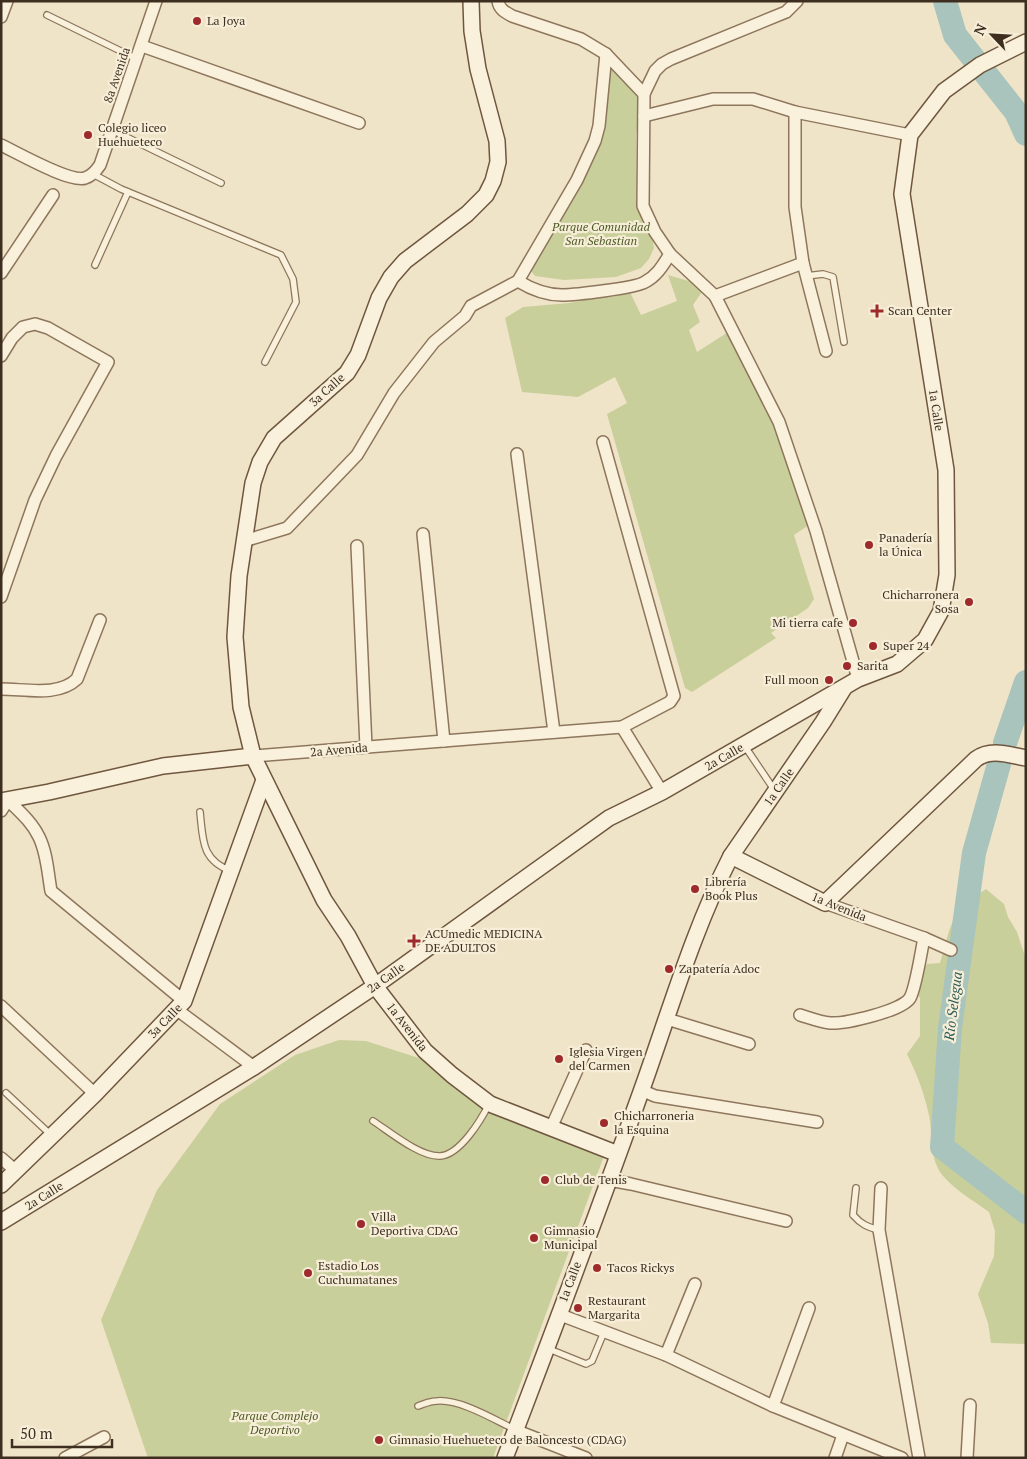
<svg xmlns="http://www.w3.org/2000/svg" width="1027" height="1459" viewBox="0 0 1027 1459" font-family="'PT Serif',serif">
<rect width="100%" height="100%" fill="#f0e4c8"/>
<g fill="#c9cf9b">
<polygon points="608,57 642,93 636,135 636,200 643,224 652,235 654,248 649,259 641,268 616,277 564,280 535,276 528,267 581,182"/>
<polygon points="668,275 706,286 693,305 700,322 689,330 697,352 736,327 812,523 794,535 814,599 808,608 771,633 776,638 692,692 685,688 607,414 627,403 615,377 578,397 522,392 505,318 523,307 569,303 607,296 628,288 641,315 677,301"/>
<path d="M986,889L1004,904L1008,917L1017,932L1026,959V1344L991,1343L988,1323L978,1294L994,1256L995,1231L989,1212C974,1201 956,1191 944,1177C929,1161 933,1135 929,1115C924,1093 917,1074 907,1054L920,1036V998L910,984L927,964L940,963L949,931L958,908Z"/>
<polygon points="339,1040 366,1041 425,1060 490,1106 608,1145 493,1458 148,1458 101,1320 157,1190 220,1104 295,1055"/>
</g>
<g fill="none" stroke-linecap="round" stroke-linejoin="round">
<g stroke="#a9c4bc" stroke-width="24">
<polyline points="945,1 955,35 1016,112 1026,134"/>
<polyline points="1005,743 1026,682"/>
<polyline points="999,764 974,853 950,1028 942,1147 1026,1212"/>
</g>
<defs>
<g id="lane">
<polyline points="47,15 137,59"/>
<polyline points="112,130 221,183"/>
<polyline points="93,174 121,189 281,255 293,279 296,302 265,362"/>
<polyline points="95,265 128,192"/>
<polyline points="806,276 823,274 833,277 844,342"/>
<polyline points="744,745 775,791"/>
<path d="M200,812C203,839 201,860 231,871"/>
<polyline points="6,1093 50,1134"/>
<path d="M373,1121C390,1132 420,1157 440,1156C460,1155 481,1120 489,1104"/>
<path d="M856,1188L853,1215C861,1224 867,1227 879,1230"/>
<polyline points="549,1349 586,1364 592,1361 604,1332"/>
<path d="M418,1406C424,1404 430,1401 437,1401C460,1399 493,1419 514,1429"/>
</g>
<g id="street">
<path d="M498,1C499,9 505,12 512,16L581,39L606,54L644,94"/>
<polyline points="797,1 786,12 671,59 662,64 655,71 644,94 643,206 655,232 670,254 715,296 779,422 816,531 858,679"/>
<polyline points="1,17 7,1"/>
<polyline points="142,46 359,123"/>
<polyline points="795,112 795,207 803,263 826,351"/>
<polyline points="644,116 713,99 753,99 795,112 910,135"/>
<path d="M1,145C18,153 70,183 85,178C92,176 96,171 100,165L156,1"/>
<polyline points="1,273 53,195"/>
<path d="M518,281C531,289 546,295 562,295C574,295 636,288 645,282C657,276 663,265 670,254"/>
<polyline points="715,296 803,263"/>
<polyline points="1,356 12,338 23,327 35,324 48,328 108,362 56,456 35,500 1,597"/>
<polyline points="517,454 554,732"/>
<polyline points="423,534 444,741"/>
<polyline points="244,541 287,528 357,455 394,393 434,342 465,316 471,306 518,281 577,180 595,141 599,126 606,54"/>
<polyline points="357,546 366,747"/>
<path d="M1,689C26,689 58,697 77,679L100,620"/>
<polyline points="622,727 662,792"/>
<polyline points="253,756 622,727 670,702 674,696 603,442"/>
<path d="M1,811L8,800C19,811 32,822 39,837C47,853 48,874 51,891L184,1001"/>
<polyline points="825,903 924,938 951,950"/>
<polyline points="1,1006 95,1094"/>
<polyline points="176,1009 254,1067"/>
<path d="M800,1015C810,1018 820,1022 830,1023C845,1024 902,1011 910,998C916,987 921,952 924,938"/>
<polyline points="667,1019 749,1044"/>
<polyline points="641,1090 655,1096 817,1122"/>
<polyline points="551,1128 586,1050"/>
<polyline points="1,1158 16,1171"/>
<polyline points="609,1180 631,1184 786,1221"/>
<polyline points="881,1188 879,1230 919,1458"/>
<polyline points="558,1314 666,1355 773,1406 902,1458"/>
<polyline points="666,1355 695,1284"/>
<polyline points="773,1406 809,1308"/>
<polyline points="515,1430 586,1458"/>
<polyline points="65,1458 104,1437"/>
<polyline points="835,1458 843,1435"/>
<polyline points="967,1458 970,1405"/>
</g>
<g id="secondary">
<polyline points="471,1 472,31 478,69 497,141 498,162 493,181 486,195 467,214 405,261 391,277 379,298 358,355 347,373 274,438 260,462 253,483 239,576 235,637 241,707 253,756 324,900 348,936 375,986 425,1051 452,1075 490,1104 618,1154"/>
<polyline points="1,801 49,792 163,766 253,756"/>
<path d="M731,856L825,903L976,759C991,748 1009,755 1026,758"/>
<polyline points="1,1185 95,1094 184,1001 264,780"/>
<polyline points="1,1222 254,1067 375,986 609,818 662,792 858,679 897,664 925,640 941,611 947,575 946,470 902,194 910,135 944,91 980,65 1026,42"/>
<path d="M505,1458C552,1335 598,1212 642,1089C670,1011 693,930 731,856L823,722L844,688"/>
</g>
</defs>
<use href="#lane" stroke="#8d765c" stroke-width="8"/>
<use href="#street" stroke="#8d765c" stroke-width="14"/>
<use href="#secondary" stroke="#6f573f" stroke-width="18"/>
<use href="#lane" stroke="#faf1dc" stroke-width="5.5"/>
<use href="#street" stroke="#faf1dc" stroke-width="11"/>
<use href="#secondary" stroke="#faf1dc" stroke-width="15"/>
</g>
<g fill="#9e2a2b" stroke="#f7eed8" stroke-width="2">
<circle cx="197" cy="21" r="5"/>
<circle cx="88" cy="135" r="5"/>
<path d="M874.5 303.5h5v5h5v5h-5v5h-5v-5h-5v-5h5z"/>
<circle cx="869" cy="545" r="5"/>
<circle cx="969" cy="602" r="5"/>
<circle cx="853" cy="623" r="5"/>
<circle cx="873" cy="646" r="5"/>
<circle cx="847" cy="666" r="5"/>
<circle cx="829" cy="680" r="5"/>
<circle cx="695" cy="889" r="5"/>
<path d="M411.5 933.5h5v5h5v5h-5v5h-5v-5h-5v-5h5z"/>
<circle cx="669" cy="969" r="5"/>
<circle cx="559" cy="1059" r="5"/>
<circle cx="604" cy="1123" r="5"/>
<circle cx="545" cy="1180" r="5"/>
<circle cx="361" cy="1224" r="5"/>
<circle cx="534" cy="1238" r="5"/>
<circle cx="597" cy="1268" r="5"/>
<circle cx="308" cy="1273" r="5"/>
<circle cx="578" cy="1308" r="5"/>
<circle cx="379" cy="1440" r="5"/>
</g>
<g text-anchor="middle" stroke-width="4.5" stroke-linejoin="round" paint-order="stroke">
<g font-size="12" fill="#3d2e20" stroke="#f7eed8" text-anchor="start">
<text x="207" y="25">La Joya</text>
<text x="98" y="132">Colegio liceo<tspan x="98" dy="14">Huehueteco</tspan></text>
<text x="888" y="315">Scan Center</text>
<text x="879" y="542">Panadería<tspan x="879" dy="14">la Única</tspan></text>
<text x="959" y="599" text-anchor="end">Chicharronera<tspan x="959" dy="14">Sosa</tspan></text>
<text x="843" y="627" text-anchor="end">Mi tierra cafe</text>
<text x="883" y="650">Super 24</text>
<text x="857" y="670">Sarita</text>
<text x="819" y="684" text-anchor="end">Full moon</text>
<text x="705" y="886">Librería<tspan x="705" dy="14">Book Plus</tspan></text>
<text x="425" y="938">ACUmedic MEDICINA<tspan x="425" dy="14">DE ADULTOS</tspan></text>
<text x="679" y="973">Zapatería Adoc</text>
<text x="569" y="1056">Iglesia Virgen<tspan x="569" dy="14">del Carmen</tspan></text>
<text x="614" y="1120">Chicharroneria<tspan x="614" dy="14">la Esquina</tspan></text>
<text x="555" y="1184">Club de Tenis</text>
<text x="371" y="1221">Villa<tspan x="371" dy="14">Deportiva CDAG</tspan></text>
<text x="544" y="1235">Gimnasio<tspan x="544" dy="14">Municipal</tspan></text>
<text x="318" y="1270">Estadio Los<tspan x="318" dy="14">Cuchumatanes</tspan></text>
<text x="607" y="1272">Tacos Rickys</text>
<text x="588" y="1305">Restaurant<tspan x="588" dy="14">Margarita</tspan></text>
<text x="389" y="1444">Gimnasio Huehueteco de Baloncesto (CDAG)</text>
</g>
<g font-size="12" fill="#3d2e20" stroke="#f7eed8">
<text transform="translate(117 75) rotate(-71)" y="4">8a Avenida</text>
<text transform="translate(327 390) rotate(-42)" y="4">3a Calle</text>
<text transform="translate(936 410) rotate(81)" y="4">1a Calle</text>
<text transform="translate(339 750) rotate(-5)" y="4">2a Avenida</text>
<text transform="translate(724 757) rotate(-30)" y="4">2a Calle</text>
<text transform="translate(779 787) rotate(-55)" y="4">1a Calle</text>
<text transform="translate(839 907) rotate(22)" y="4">1a Avenida</text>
<text transform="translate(386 978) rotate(-35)" y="4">2a Calle</text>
<text transform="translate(165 1021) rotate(-46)" y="4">3a Calle</text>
<text transform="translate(407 1027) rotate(52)" y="4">1a Avenida</text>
<text transform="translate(44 1196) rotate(-32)" y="4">2a Calle</text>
<text transform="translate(570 1282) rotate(-69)" y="4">1a Calle</text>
</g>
<g font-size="12" font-style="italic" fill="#4d5a26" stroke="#f7eed8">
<text x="601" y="231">Parque Comunidad<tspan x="601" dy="14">San Sebastian</tspan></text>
<text x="275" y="1420">Parque Complejo<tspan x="275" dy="14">Deportivo</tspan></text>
</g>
<g font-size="14" font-style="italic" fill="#2f5d5a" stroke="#f7eed8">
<text transform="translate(953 1006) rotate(-83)" y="5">Río Selegua</text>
</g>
</g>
<rect width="1027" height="1459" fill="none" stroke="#3d2e20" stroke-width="5"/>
<g transform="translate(992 35) rotate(295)" stroke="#f7eed8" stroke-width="4" paint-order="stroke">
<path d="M0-4L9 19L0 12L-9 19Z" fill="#3d2e20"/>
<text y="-8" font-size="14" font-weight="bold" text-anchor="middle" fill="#3d2e20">N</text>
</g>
<path d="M12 1439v8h100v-8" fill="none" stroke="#3d2e20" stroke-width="2.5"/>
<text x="20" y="1439" font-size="15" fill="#3d2e20" stroke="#f7eed8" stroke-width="4" paint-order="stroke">50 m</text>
</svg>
